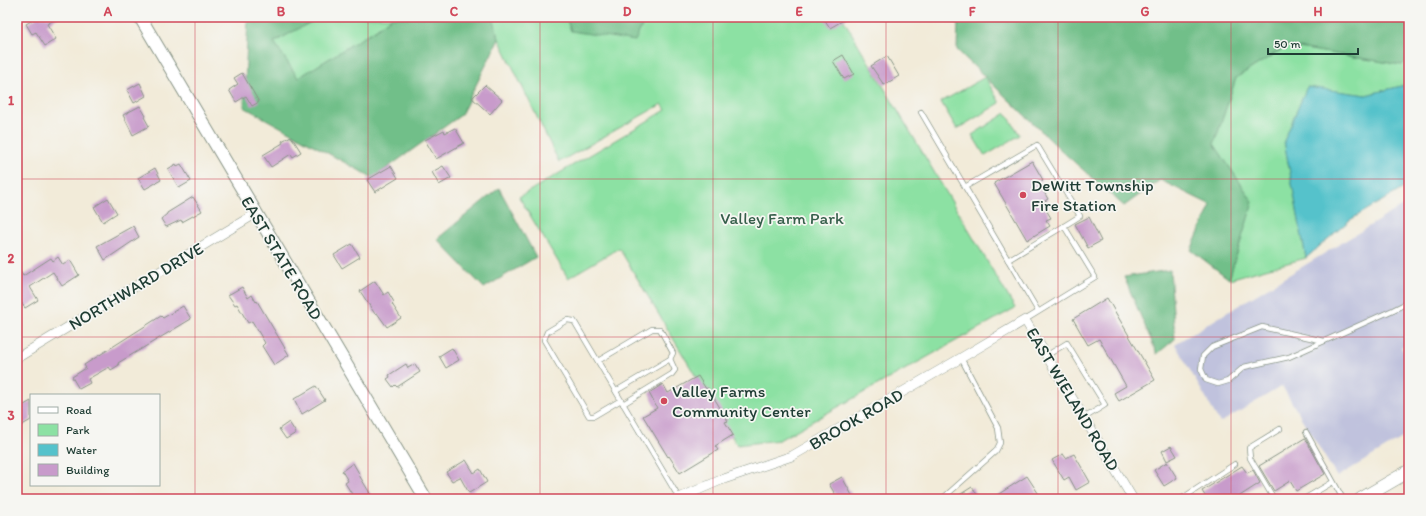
<svg xmlns="http://www.w3.org/2000/svg" width="1426" height="516" viewBox="0 0 1426 516" font-family="Itim,sans-serif">
<rect width="100%" height="100%" fill="#f6f6f2"/>
<filter id="ink" filterUnits="userSpaceOnUse"><feTurbulence type="fractalNoise" baseFrequency=".025" numOctaves="2"/><feDisplacementMap in="SourceGraphic" scale="8" xChannelSelector="R" yChannelSelector="G"/><feConvolveMatrix kernelMatrix="1 2 1 2 8 2 1 2 1" color-interpolation-filters="sRGB"/></filter>
<filter id="wash" filterUnits="userSpaceOnUse"><feTurbulence type="fractalNoise" baseFrequency=".012" numOctaves="4" result="noise"/><feDisplacementMap in="SourceGraphic" scale="16" xChannelSelector="R" yChannelSelector="G"/><feGaussianBlur stdDeviation="0.9" result="paint"/><feColorMatrix in="noise" values="0 0 0 0 0 0 0 0 0 0 0 0 0 0 0 0 0 1.4 0 .05"/><feComposite in="paint" operator="in"/></filter>
<g filter="url(#wash)">
<rect width="100%" height="100%" fill="#f2ebd9"/>
<polygon fill="#c0c2dd" points="1409,202 1409,342 1401,347 1409,361 1409,434 1337,477 1282,386 1220,423 1175,344"/>
<g fill="#8ce1a3" stroke="#568f6c">
<polygon points="320,17 392,17 375,30 298,78 274,42"/>
<polygon points="493,17 566,17 571,31 610,17 842,17 1015,308 779,440 737,445 619,248 568,278 519,197 666,110 662,104 559,162 499,39"/>
<polygon points="1287,46 1402,65 1409,58 1409,84 1366,95 1307,87 1284,141 1306,258 1229,279 1253,202 1214,144 1236,78"/>
<polygon points="985,77 1000,103 957,129 941,102"/>
<polygon points="1006,113 1020,135 985,156 972,135"/>
</g>
<g fill="#71bf89" stroke="#487e5e">
<polygon points="248,17 320,17 274,42 298,78 375,30 392,17 493,17 499,39 461,115 373,178 244,107"/>
<polygon points="566,17 646,17 635,41 571,31"/>
<polygon points="951,17 1409,17 1409,58 1402,65 1287,46 1236,78 1214,144 1253,202 1229,279 1191,250 1211,205 1160,180 1124,206 1064,153 957,50 958,22"/>
<polygon points="499,188 536,257 484,288 437,239"/>
<polygon points="1170,270 1175,339 1157,354 1124,277"/>
</g>
<polygon fill="#55c2cb" stroke="#3a8080" points="1409,84 1409,185 1350,220 1306,258 1284,141 1307,87 1366,95"/>
<g id="blocks">
<g fill="#c89bcb">
<polygon points="38,17 59,17 47,24 56,39 45,46 36,32 32,34 26,24"/>
<polygon points="823,17 849,17 830,28"/>
<polygon points="843,55 854,74 844,79 833,61"/>
<polygon points="887,56 899,76 884,85 871,66"/>
<polygon points="242,73 259,102 252,106 246,96 236,102 229,90 238,84 234,78"/>
<polygon points="140,83 146,96 134,103 127,90"/>
<polygon points="485,85 502,100 490,114 472,98"/>
<polygon points="140,106 146,116 144,117 149,126 133,135 123,115"/>
<polygon points="455,128 464,143 436,159 425,140 444,130 445,133"/>
<polygon points="291,136 301,152 293,157 291,154 271,167 263,155 283,143 282,141"/>
<polygon points="1032,161 1043,180 1039,183 1048,199 1042,203 1051,218 1046,220 1050,226 1027,240 994,183"/>
<polygon points="176,164 177,166 181,164 191,181 179,188 168,169"/>
<polygon points="391,166 398,178 375,192 367,180"/>
<polygon points="443,166 451,178 439,185 432,172"/>
<polygon points="155,168 161,180 145,189 138,178"/>
<polygon points="193,197 202,211 182,222 181,220 166,227 161,219 167,214 167,213"/>
<polygon points="108,198 117,213 103,222 94,207"/>
<polygon points="1089,217 1101,241 1088,248 1075,224"/>
<polygon points="133,226 139,237 105,260 97,246"/>
<polygon points="352,244 360,257 342,268 334,255"/>
<polygon points="58,257 63,265 70,260 79,275 62,286 53,272 30,287 38,300 25,308 17,296 17,266 23,276 51,258 53,261"/>
<polygon points="375,281 384,295 388,292 394,302 392,304 401,318 387,327 377,313 375,314 360,291"/>
<polygon points="242,287 248,298 252,295 256,302 257,301 289,355 274,365 262,346 265,343 252,321 248,323 237,304 235,305 228,295"/>
<polygon points="1107,298 1155,380 1119,401 1114,393 1126,386 1099,339 1088,345 1073,319"/>
<polygon points="183,306 191,319 118,363 119,365 111,370 109,367 88,379 90,383 79,389 72,377 86,368 84,365 161,316 163,318"/>
<polygon points="452,348 459,360 446,368 439,356"/>
<polygon points="406,364 408,368 415,364 420,372 397,387 395,385 393,387 387,379 390,377 389,375"/>
<polygon points="698,376 706,389 708,388 728,421 725,422 733,435 715,446 718,450 680,473 669,456 668,457 643,416 657,408 649,393 663,384 668,393"/>
<polygon points="316,386 325,400 302,414 294,399"/>
<polygon points="31,401 31,420 17,428 17,409"/>
<polygon points="289,422 296,433 286,439 279,429"/>
<polygon points="1305,438 1325,474 1296,491 1290,481 1274,491 1259,466"/>
<polygon points="1171,446 1177,456 1167,461 1162,451"/>
<polygon points="1063,454 1066,458 1074,454 1090,482 1076,490 1069,477 1064,480 1052,460"/>
<polygon points="466,460 474,473 480,469 487,482 469,493 460,477 452,481 446,472"/>
<polygon points="1167,462 1177,478 1164,486 1154,470"/>
<polygon points="353,463 360,475 359,475 371,495 365,499 355,499 345,483 348,481 342,471"/>
<polygon points="1242,466 1247,473 1253,470 1260,483 1235,499 1207,499 1202,491"/>
<polygon points="1027,476 1042,499 991,499"/>
<polygon points="842,477 854,499 838,499 829,484"/>
<polygon points="972,487 980,499 953,499"/>
</g>
</g>
</g>
<g filter="url(#ink)">
<use href="#blocks" fill-opacity="0" stroke="#889486" stroke-width="1"/>
<g fill="none" stroke-linecap="round" stroke-linejoin="round">
<defs>
<g id="service">
<polyline points="921,112 1038,311"/>
<polyline points="965,187 1037,145 1080,216 1064,226 1095,277 1025,320"/>
<polyline points="1008,260 1064,226"/>
<polyline points="1324,341 1262,327 1212,347 1203,356 1201,369 1206,380 1218,384 1228,381 1244,367 1289,357 1393,310 1409,302"/>
<polyline points="1046,356 1067,343 1105,405 1084,418"/>
<polyline points="598,361 652,329 660,329 673,353 670,359 616,391"/>
<polyline points="621,400 594,416 589,416 544,340 547,332 567,320 574,321 679,498"/>
<polyline points="623,404 672,374 675,370 670,359"/>
<polyline points="1306,432 1343,499"/>
<polyline points="942,499 996,451 1000,443 998,428 961,358"/>
<polyline points="1181,499 1235,464"/>
<polyline points="1274,499 1250,458 1249,448 1280,429"/>
<polyline points="1304,499 1333,482"/>
</g>
<g id="minor">
<polyline points="17,358 255,214"/>
<polyline points="677,499 721,480 792,456 961,358 1025,320 1133,499"/>
</g>
<polyline id="tertiary" points="140,17 426,499"/>
<polyline id="secondary" points="1361,499 1409,471"/>
</defs>
<use href="#service" stroke="#889486" stroke-width="6"/>
<use href="#minor" stroke="#889486" stroke-width="10"/>
<use href="#tertiary" stroke="#889486" stroke-width="14"/>
<use href="#secondary" stroke="#889486" stroke-width="14"/>
<use href="#service" stroke="#fff" stroke-width="4.5"/>
<use href="#minor" stroke="#fff" stroke-width="9"/>
<use href="#tertiary" stroke="#fff" stroke-width="12"/>
<use href="#secondary" stroke="#fff" stroke-width="13"/>
</g>
</g>
<path fill="none" stroke="#d1495b" stroke-width="1" stroke-opacity="0.55" d="M195,17V499M368,17V499M540,17V499M713,17V499M886,17V499M1058,17V499M1231,17V499M17,179H1409M17,337H1409"/>
<g fill="#d1495b" stroke="#f6f6f2" stroke-width="1.5">
<circle cx="1023" cy="195" r="4"/>
<circle cx="664" cy="401" r="4"/>
</g>
<g text-anchor="middle" stroke-width="3.5" stroke-linejoin="round" paint-order="stroke">
<g font-size="17" fill="#1f3d34" stroke="#f6f6f2" text-anchor="start">
<text x="1031" y="191">DeWitt Township<tspan x="1031" dy="20">Fire Station</tspan></text>
<text x="672" y="397">Valley Farms<tspan x="672" dy="20">Community Center</tspan></text>
</g>
<g font-size="17" fill="#355e4a" stroke="#f6f6f2">
<text x="782" y="224">Valley Farm Park</text>
</g>
<g font-size="17" fill="#1f3d34" stroke="#f6f6f2">
<text transform="translate(282 258) rotate(59)" y="6">EAST STATE ROAD</text>
<text transform="translate(136 286) rotate(-31)" y="6">NORTHWARD DRIVE</text>
<text transform="translate(1073 399) rotate(59)" y="6">EAST WIELAND ROAD</text>
<text transform="translate(856 419) rotate(-30)" y="6">BROOK ROAD</text>
</g>
</g>
<rect width="1426" height="516" fill="none" stroke="#f6f6f2" stroke-width="44"/>
<rect x="30" y="394" width="130" height="92" fill="#f6f6f2" stroke="#a0aca6"/>
<rect x="38" y="407" width="20" height="6" fill="#ffffff" stroke="#a0aca6"/>
<text x="66" y="414" font-size="12" fill="#1f3d34">Road</text>
<rect x="38" y="424" width="20" height="12" fill="#8ce1a3" stroke="#a0aca6"/>
<text x="66" y="434" font-size="12" fill="#1f3d34">Park</text>
<rect x="38" y="444" width="20" height="12" fill="#55c2cb" stroke="#a0aca6"/>
<text x="66" y="454" font-size="12" fill="#1f3d34">Water</text>
<rect x="38" y="464" width="20" height="12" fill="#c89bcb" stroke="#a0aca6"/>
<text x="66" y="474" font-size="12" fill="#1f3d34">Building</text>
<path d="M1268 48v6h90v-6" fill="none" stroke="#1f3d34" stroke-width="2"/>
<text x="1274" y="48" font-size="12" fill="#1f3d34" stroke="#f6f6f2" stroke-width="3" paint-order="stroke">50 m</text>
<rect x="22" y="22" width="1382" height="472" fill="none" stroke="#d1495b" stroke-width="1.5"/>
<g font-size="13" text-anchor="middle" font-weight="bold" fill="#d1495b">
<text x="108" y="16">A</text>
<text x="281" y="16">B</text>
<text x="454" y="16">C</text>
<text x="627" y="16">D</text>
<text x="799" y="16">E</text>
<text x="972" y="16">F</text>
<text x="1145" y="16">G</text>
<text x="1318" y="16">H</text>
<text x="11" y="105">1</text>
<text x="11" y="263">2</text>
<text x="11" y="420">3</text>
</g>
</svg>
